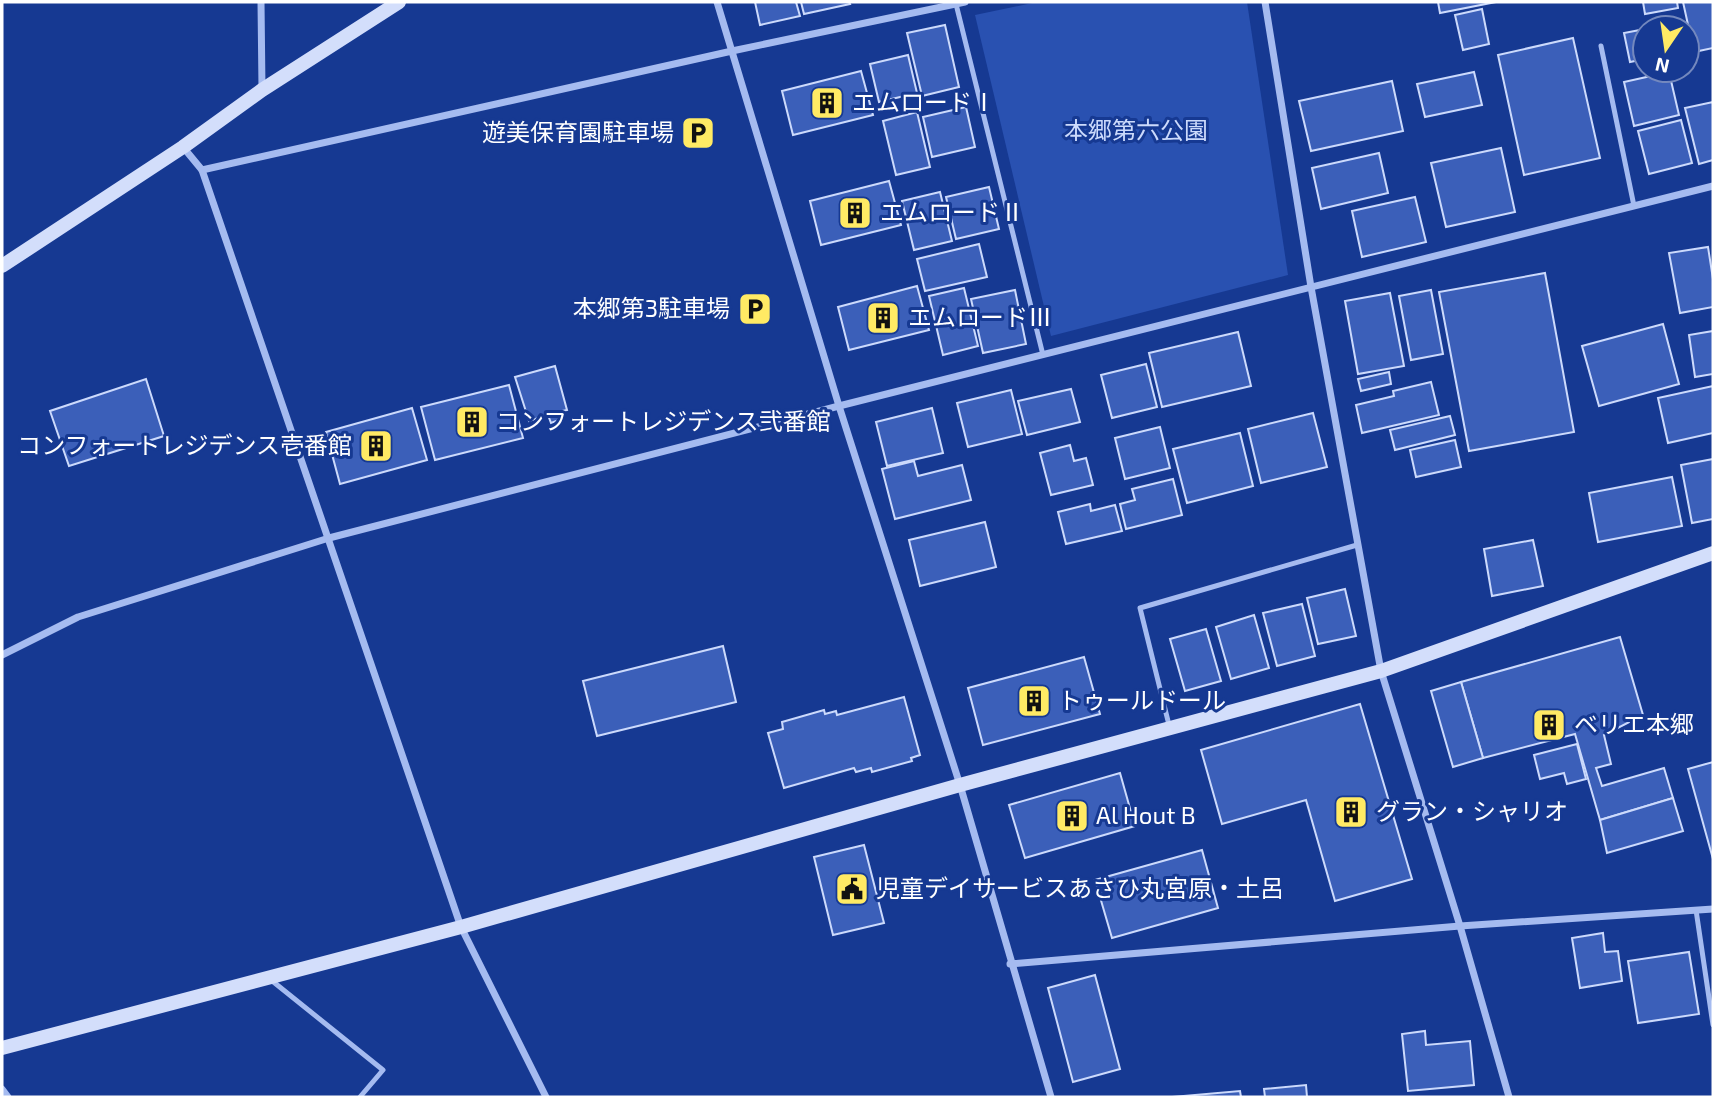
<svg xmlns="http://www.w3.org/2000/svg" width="1715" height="1099" viewBox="0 0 1715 1099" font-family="'Exo 2','Noto Sans JP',sans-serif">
<rect width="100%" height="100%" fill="#163992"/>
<polygon fill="#2951b1" points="1037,2 1247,2 1288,275 1051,336 975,15"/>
<g fill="#3b5fb9" stroke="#ccdafc" stroke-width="2">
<polygon points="755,2 796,2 800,16 760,25"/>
<polygon points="801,2 849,2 850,4 804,14"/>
<polygon points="1438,2 1496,2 1440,13"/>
<polygon points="1643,2 1677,2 1678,8 1645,14"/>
<polygon points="1683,2 1713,2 1713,48 1694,52"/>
<polygon points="1482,9 1489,44 1463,50 1455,15"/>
<polygon points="945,25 959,87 922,96 907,33"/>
<polygon points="1645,29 1645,59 1630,62 1624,33"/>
<polygon points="1573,38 1600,158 1524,175 1498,55"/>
<polygon points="908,55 917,93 879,102 870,64"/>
<polygon points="861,71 873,115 793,135 782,91"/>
<polygon points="1474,72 1482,105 1425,117 1417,84"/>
<polygon points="1669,72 1679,115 1634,126 1624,82"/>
<polygon points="1392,81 1403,131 1311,151 1299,101"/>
<polygon points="1713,102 1713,160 1699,164 1685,108"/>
<polygon points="966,107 975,147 932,157 923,117"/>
<polygon points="917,112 930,167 896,175 883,121"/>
<polygon points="1681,120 1692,163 1649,174 1638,131"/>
<polygon points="1501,148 1515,212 1446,227 1431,163"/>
<polygon points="1379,153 1388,193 1321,209 1312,168"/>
<polygon points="889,181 901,225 821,245 810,201"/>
<polygon points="989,187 999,229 956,239 946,197"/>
<polygon points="940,192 952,241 914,250 902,201"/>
<polygon points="1415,197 1426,242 1362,257 1352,211"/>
<polygon points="979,244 987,277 925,291 917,259"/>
<polygon points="1708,247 1713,279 1713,307 1680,313 1669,253"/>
<polygon points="1545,273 1574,432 1469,451 1439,292"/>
<polygon points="917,286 929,330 849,350 838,307"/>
<polygon points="964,288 978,346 943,355 929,296"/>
<polygon points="1015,290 1026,344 983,353 971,299"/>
<polygon points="1431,290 1443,354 1411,360 1399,296"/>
<polygon points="1390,293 1404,366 1358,374 1345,301"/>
<polygon points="1663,324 1679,384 1599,406 1582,346"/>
<polygon points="1713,331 1713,374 1695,377 1689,335"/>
<polygon points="1238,332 1251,386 1162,407 1149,353"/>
<polygon points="1146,364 1157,407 1112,418 1101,375"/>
<polygon points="555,366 567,410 557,412 559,420 551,423 548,415 529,421 515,377"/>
<polygon points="1389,372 1391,384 1361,391 1358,379"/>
<polygon points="146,379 164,436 69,466 50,411"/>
<polygon points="1431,382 1439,415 1362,433 1356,405 1394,396 1393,391"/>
<polygon points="509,385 523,438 435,460 421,407"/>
<polygon points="1713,386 1713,433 1668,443 1658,398"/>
<polygon points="1071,389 1080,422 1027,435 1018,401"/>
<polygon points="1011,390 1022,434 968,447 957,403"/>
<polygon points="412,408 427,460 340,484 326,432"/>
<polygon points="932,408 943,453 887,466 876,422"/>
<polygon points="1313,413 1327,467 1261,483 1248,429"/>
<polygon points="1450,416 1455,435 1395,450 1390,430"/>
<polygon points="1160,427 1170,468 1125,479 1115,438"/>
<polygon points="1240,433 1253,486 1187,503 1173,449"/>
<polygon points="1455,440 1461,467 1416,477 1410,450"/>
<polygon points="1070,445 1074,461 1086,458 1093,485 1051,495 1040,453"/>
<polygon points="1713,459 1713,519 1692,523 1681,465"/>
<polygon points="914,461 918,476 962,465 971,500 895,519 882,469"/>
<polygon points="1672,477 1682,526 1598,542 1589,493"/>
<polygon points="1173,479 1182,515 1126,529 1120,504 1135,500 1132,489"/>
<polygon points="1090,504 1091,511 1115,505 1122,531 1066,544 1058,512"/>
<polygon points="985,522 996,567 920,586 909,540"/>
<polygon points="1533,540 1543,586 1492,596 1484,549"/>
<polygon points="1345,589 1356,636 1318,644 1307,598"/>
<polygon points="1302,604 1315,656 1277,666 1263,613"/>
<polygon points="1254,615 1269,668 1231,679 1216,627"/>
<polygon points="1206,629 1221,681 1185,691 1170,639"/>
<polygon points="1620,637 1643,715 1604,735 1611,764 1596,768 1602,786 1664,768 1673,798 1600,820 1575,734 1483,758 1461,682"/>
<polygon points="723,646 736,702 597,736 583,681"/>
<polygon points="1084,657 1100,714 983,745 968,688"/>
<polygon points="1461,682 1483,758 1453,767 1431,691"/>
<polygon points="904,697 920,755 911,758 912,761 872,772 871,768 856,772 854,768 784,788 768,733 783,729 782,722 824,710 825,714 836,711 837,715"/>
<polygon points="1360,704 1412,879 1335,901 1306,800 1222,824 1201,750"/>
<polygon points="1577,744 1586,779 1567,784 1564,773 1540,779 1534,755"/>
<polygon points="1713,762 1713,859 1688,769"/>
<polygon points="1120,773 1135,826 1025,858 1009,805"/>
<polygon points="1673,798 1683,831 1607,853 1600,820"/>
<polygon points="864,845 884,923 833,935 814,857"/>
<polygon points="1202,850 1218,908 1112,938 1095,880"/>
<polygon points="1603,933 1605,952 1618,951 1622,981 1580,988 1572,938"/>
<polygon points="1689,952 1699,1014 1638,1023 1628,961"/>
<polygon points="1095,975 1120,1069 1073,1082 1048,988"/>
<polygon points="1425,1031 1426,1045 1470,1041 1474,1085 1408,1091 1402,1034"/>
<polygon points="1306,1085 1307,1097 1265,1097 1264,1089"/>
<polygon points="1240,1091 1241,1097 1172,1097"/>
</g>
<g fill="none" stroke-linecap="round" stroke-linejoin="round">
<g stroke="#a5bbf0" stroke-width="5">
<polyline points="956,4 1043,355"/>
<polyline points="1601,46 1634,206"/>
<polyline points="1169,725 1140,608 1357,545"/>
<polyline points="1696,910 1713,1025"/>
<polyline points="271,980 383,1070 360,1097"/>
</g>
<g stroke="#a5bbf0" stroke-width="7">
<polyline points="261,2 262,89"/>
<polyline points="717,2 839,406 960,785 1051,1097"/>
<polyline points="1265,2 1311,287 1381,671 1460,926 1509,1097"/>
<polyline points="183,147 202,170"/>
<polyline points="2,655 78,617 329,538 839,406 1713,186"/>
<polyline points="1010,964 1460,926 1713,909"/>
<polyline points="2,1089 8,1097"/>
<polyline points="546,1097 461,927 202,170 732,51 965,2"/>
</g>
<g stroke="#d3defb" stroke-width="14">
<polyline points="2,266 183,147 262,90 399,2"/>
<polyline points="2,1048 461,927 960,785 1381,671 1713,553"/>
</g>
</g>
<defs>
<symbol id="building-square" viewBox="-11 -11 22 22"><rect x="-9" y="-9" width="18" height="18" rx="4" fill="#ffea64" stroke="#163992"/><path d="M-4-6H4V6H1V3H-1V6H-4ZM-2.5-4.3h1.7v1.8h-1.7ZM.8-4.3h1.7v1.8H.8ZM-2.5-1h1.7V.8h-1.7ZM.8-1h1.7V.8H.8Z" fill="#111"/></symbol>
<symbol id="parking-square" viewBox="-11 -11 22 22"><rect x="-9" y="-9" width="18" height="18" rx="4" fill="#ffea64" stroke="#163992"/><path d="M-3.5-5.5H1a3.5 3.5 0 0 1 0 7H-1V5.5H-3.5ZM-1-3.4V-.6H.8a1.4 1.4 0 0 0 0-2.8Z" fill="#111"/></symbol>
<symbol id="civic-square" viewBox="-11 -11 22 22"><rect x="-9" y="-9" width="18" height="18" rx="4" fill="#ffea64" stroke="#163992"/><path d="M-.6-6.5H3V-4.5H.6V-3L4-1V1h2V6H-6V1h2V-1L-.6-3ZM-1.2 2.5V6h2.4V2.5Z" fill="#111"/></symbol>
</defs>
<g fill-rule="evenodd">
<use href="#building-square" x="808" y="84" width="38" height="38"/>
<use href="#parking-square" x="679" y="114" width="38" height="38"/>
<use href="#building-square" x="836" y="194" width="38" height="38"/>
<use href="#parking-square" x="736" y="290" width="38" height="38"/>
<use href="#building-square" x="864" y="299" width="38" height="38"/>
<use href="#building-square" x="453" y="403" width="38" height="38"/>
<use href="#building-square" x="357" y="427" width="38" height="38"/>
<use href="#building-square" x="1015" y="682" width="38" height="38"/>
<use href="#building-square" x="1530" y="706" width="38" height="38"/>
<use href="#building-square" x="1332" y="793" width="38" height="38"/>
<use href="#building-square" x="1053" y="797" width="38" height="38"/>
<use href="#civic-square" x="833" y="870" width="38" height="38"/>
</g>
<g text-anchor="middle" stroke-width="6" stroke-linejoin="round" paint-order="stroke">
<g font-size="24" fill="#fff" stroke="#163992" text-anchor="start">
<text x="852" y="111">エムロードⅠ</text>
<text x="674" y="141" text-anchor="end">遊美保育園駐車場</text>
<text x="880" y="221">エムロードⅡ</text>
<text x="730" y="317" text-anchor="end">本郷第3駐車場</text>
<text x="908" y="326">エムロードⅢ</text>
<text x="496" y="430">コンフォートレジデンス弐番館</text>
<text x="352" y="454" text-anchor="end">コンフォートレジデンス壱番館</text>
<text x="1058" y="709">トゥールドール</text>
<text x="1574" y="733">ベリエ本郷</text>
<text x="1376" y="820">グラン・シャリオ</text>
<text x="1096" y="824">Al Hout B</text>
<text x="876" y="897">児童デイサービスあさひ丸宮原・土呂</text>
</g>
<g font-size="24" fill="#ccdafc" stroke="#163992">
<text x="1136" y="139">本郷第六公園</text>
</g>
</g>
<rect width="1715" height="1099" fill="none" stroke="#ffffff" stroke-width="7"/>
<g transform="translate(1666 49) rotate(193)"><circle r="33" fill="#163992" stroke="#7388be" stroke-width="2"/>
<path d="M0-5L12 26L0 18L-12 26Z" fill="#ffea64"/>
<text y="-10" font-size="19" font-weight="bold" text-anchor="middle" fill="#ffffff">N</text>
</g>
</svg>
